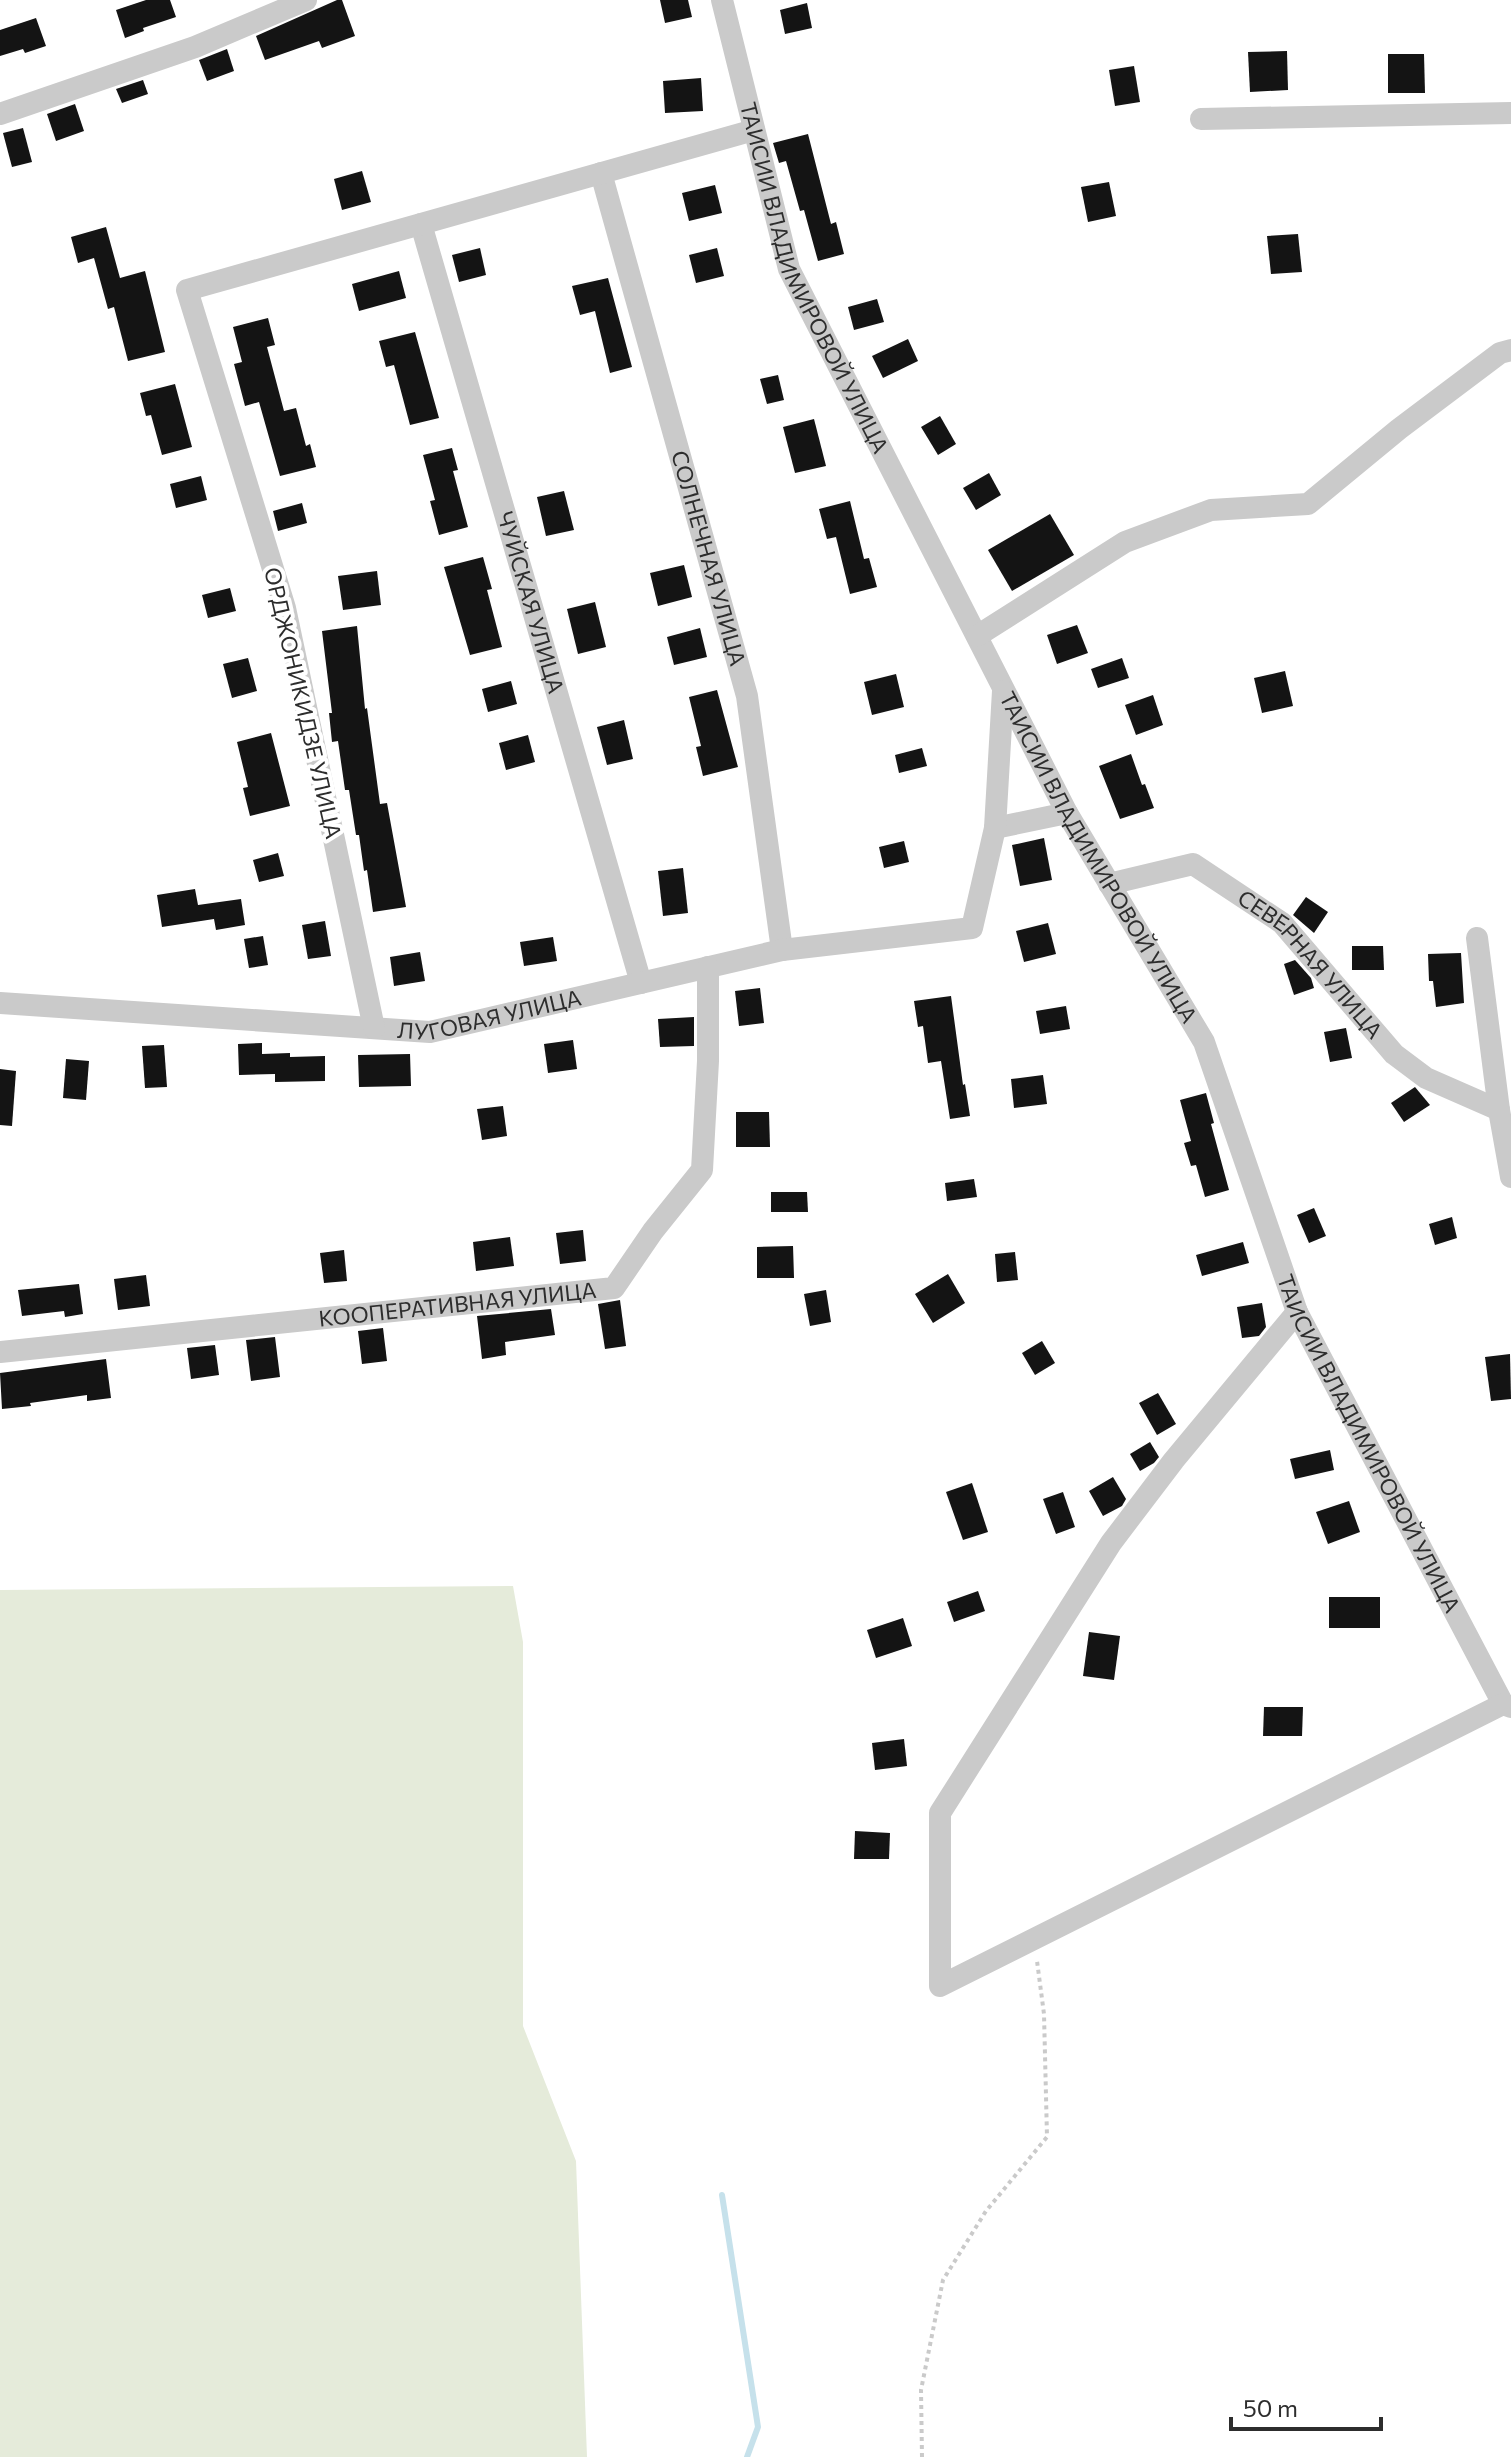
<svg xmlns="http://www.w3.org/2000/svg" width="1511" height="2457" viewBox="0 0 1511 2457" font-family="Commissioner,sans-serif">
<rect width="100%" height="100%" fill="#fff"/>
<polygon fill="#e5ebda" points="513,1586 523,1642 523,2026 576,2161 587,2457 0,2457 0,1590"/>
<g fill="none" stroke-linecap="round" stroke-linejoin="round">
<polyline stroke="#c6e1eb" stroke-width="6" points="722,2195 758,2427 747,2457"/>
</g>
<g fill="#141414">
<polygon points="146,0 170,0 176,17 143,28 144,31 125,38 116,10"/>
<polygon points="337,0 342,0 355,36 322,48 319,41 265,60 256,36"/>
<polygon points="660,0 688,0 692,17 665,23"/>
<polygon points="807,3 812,28 785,34 780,10"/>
<polygon points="36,18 46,46 25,53 23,49 0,56 0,30"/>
<polygon points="227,49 234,71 207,81 199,60"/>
<polygon points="1287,51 1288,90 1250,92 1248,52"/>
<polygon points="1388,54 1424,54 1425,93 1388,93"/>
<polygon points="1134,66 1140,102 1115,106 1109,70"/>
<polygon points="701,78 703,111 665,113 663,81"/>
<polygon points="143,80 148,94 122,103 116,89"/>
<polygon points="75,104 84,131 56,141 47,114"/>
<polygon points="23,128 32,162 12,167 3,133"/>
<polygon points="808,134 831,224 836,222 844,254 818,261 804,210 800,211 786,161 779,163 773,143"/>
<polygon points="362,171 371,202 342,210 334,179"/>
<polygon points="1109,182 1116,216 1088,222 1081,187"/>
<polygon points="715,185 722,213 689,221 682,193"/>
<polygon points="106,227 120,278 145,271 165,352 128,361 114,307 108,309 94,258 78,263 71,237"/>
<polygon points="1298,234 1302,272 1271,274 1267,236"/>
<polygon points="480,248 486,275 459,282 452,255"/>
<polygon points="717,248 724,276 696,283 689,255"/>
<polygon points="399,271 406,298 359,311 352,284"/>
<polygon points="608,278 632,367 610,373 595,311 580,315 572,286"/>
<polygon points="877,299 884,322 854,330 848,307"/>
<polygon points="268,318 275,345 267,347 284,411 296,408 306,446 310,444 316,467 280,476 259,402 245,406 234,364 242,362 233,327"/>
<polygon points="415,332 439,418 410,425 394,365 386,367 379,341"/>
<polygon points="908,339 918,361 883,378 872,356"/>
<polygon points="778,375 784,400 767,404 760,379"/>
<polygon points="175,384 192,447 162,455 151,415 146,416 140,393"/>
<polygon points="940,416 956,444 938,455 921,427"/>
<polygon points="814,419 826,466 795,473 783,427"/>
<polygon points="452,448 458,470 453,471 468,527 439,535 430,501 435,500 423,455"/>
<polygon points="989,473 1001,495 976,510 963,488"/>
<polygon points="201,476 207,500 176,508 170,484"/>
<polygon points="564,491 574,530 546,536 537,497"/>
<polygon points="850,501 864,559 869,558 877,587 850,594 836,537 827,539 819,509"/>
<polygon points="302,503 307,523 278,531 273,511"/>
<polygon points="1050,514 1074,555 1012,591 988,550"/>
<polygon points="483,557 492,589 487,590 502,647 470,655 444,567"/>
<polygon points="684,565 692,597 658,606 650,573"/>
<polygon points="377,571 381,605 343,610 338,576"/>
<polygon points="230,588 236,611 208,618 202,595"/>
<polygon points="595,602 606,647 578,654 567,609"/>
<polygon points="1077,625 1088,653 1057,664 1047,635"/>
<polygon points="357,626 365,709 367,708 380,804 387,803 406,907 373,912 367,870 364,871 359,835 356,835 349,790 345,790 338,741 332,742 329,713 332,713 322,631"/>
<polygon points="700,628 707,657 674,665 667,637"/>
<polygon points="248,658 257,691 232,698 223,664"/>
<polygon points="1122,658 1129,678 1098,688 1091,669"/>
<polygon points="1285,671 1293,706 1262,713 1254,678"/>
<polygon points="896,674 904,707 872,715 864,682"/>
<polygon points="511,681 517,704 488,712 482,689"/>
<polygon points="717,690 738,767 703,776 696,747 701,746 689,697"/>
<polygon points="1153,695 1163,725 1136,735 1125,705"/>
<polygon points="624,720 633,759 607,765 597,727"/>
<polygon points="271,733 290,806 250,816 243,788 248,787 237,742"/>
<polygon points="528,735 535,762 506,770 499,743"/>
<polygon points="922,748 927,766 899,773 895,755"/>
<polygon points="1131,754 1142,785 1145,784 1154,808 1120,819 1099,766"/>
<polygon points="1044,838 1052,880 1020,886 1012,845"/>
<polygon points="904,841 909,862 884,868 879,847"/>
<polygon points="278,853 284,876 259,882 253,860"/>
<polygon points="683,868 688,913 663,916 658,871"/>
<polygon points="195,889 198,905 241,899 245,925 216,930 214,919 162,927 157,895"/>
<polygon points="1306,897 1328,912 1314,933 1293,915"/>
<polygon points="325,921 331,956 308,959 302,925"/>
<polygon points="1048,923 1056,954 1024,962 1016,931"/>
<polygon points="263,936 268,965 249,968 244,939"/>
<polygon points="553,937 557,961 524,966 520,942"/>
<polygon points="1352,946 1383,946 1384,970 1352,970"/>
<polygon points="420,952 425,981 394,986 390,957"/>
<polygon points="1461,953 1464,1003 1436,1007 1433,981 1429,981 1428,954"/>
<polygon points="1295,960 1311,978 1314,988 1294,995 1284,964"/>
<polygon points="760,988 764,1023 739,1026 735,991"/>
<polygon points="951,996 963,1085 965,1084 970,1116 950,1119 941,1061 928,1063 923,1026 918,1027 914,1001"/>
<polygon points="1066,1006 1070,1029 1040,1034 1036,1011"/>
<polygon points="694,1017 694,1046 660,1047 658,1019"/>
<polygon points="1346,1028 1352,1058 1330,1062 1324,1032"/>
<polygon points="573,1040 577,1069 548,1073 544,1044"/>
<polygon points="262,1043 262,1054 290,1053 290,1057 325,1056 325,1081 275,1082 275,1074 239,1075 238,1044"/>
<polygon points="164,1045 167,1087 145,1088 142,1046"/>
<polygon points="410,1054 411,1086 359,1087 358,1055"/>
<polygon points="66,1059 89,1061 86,1100 63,1098"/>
<polygon points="0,1069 16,1071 12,1126 0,1125"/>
<polygon points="1043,1075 1047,1104 1014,1108 1011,1079"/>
<polygon points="1415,1087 1430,1105 1404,1122 1391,1103"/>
<polygon points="1206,1093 1214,1123 1211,1124 1229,1190 1205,1197 1196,1165 1191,1166 1184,1143 1191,1141 1180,1100"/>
<polygon points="503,1106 507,1136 482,1140 477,1109"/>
<polygon points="736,1112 769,1112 770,1147 736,1147"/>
<polygon points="974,1179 977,1197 947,1201 945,1183"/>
<polygon points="771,1192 807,1192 808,1212 771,1212"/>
<polygon points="1314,1208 1326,1236 1309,1243 1297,1215"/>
<polygon points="1452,1217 1457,1238 1435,1245 1429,1224"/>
<polygon points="583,1230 586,1261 560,1264 556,1233"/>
<polygon points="510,1237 514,1266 476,1271 473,1242"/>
<polygon points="1243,1242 1249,1263 1202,1276 1196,1255"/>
<polygon points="793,1246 794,1278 757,1278 757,1247"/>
<polygon points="344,1250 347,1281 324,1283 320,1253"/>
<polygon points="1015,1252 1018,1280 997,1282 995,1254"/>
<polygon points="948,1274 965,1303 933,1323 915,1294"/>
<polygon points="146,1275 150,1306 118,1310 114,1279"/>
<polygon points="79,1284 83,1314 65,1317 64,1311 22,1316 18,1290"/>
<polygon points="826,1290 831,1322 810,1326 804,1294"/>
<polygon points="620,1300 626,1346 605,1349 598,1304"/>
<polygon points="1262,1303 1266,1327 1259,1336 1242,1338 1237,1307"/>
<polygon points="551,1309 555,1335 505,1342 506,1355 482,1359 477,1316"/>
<polygon points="383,1328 387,1361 362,1364 358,1331"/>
<polygon points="275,1337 280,1377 251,1381 246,1340"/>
<polygon points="1042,1341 1055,1363 1035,1375 1022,1353"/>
<polygon points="215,1345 219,1375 191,1379 187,1348"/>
<polygon points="1510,1354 1511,1399 1491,1401 1485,1357"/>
<polygon points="106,1359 111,1398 87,1401 87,1395 30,1403 31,1406 2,1409 0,1373"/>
<polygon points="1158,1393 1176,1424 1157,1435 1139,1403"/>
<polygon points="1150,1442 1159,1457 1154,1463 1140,1471 1130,1454"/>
<polygon points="1330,1450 1334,1470 1295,1479 1290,1459"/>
<polygon points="1113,1477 1126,1499 1122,1506 1103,1516 1089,1491"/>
<polygon points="972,1483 988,1532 963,1540 946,1492"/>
<polygon points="1063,1492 1075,1527 1056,1534 1043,1499"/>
<polygon points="1349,1501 1360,1532 1328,1544 1316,1512"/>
<polygon points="978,1591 985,1611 954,1622 947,1602"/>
<rect x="1329" y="1597" width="51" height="31"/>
<polygon points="903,1618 912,1646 876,1658 867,1630"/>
<polygon points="1089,1632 1120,1636 1114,1680 1083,1676"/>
<polygon points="1264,1707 1303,1707 1302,1736 1263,1736"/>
<polygon points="904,1739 907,1766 875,1770 872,1743"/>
<polygon points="855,1831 890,1833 889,1859 854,1859"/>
</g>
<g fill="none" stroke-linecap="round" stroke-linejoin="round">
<polyline stroke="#cacaca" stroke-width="4" stroke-dasharray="4 4" stroke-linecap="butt" points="922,2457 921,2390 943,2280 986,2211 1047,2137 1044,2014 1037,1961"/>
<g stroke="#cacaca" stroke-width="22">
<path id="s1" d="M722,0L789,269L1067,813L1204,1042L1297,1312L1503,1704"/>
<polyline points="0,114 195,47 306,0"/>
<polyline points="1201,119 1511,113"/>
<path id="s2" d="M601,173L747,696L782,950"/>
<path id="s3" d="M421,224L641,983"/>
<polyline points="977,636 1125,542 1211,510 1308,504 1399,429 1500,353 1511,350"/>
<polyline points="995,828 1067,813"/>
<path id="s4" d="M1109,884L1193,864L1282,923L1394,1054L1426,1078L1499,1110"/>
<polyline points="1477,938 1499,1110 1511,1177"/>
<path id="s5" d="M0,1003L430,1032L782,950L972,928L995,828L1003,691"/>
<polyline points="374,1028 285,608 187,290 754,130"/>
<polyline points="1297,1312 1174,1460 1111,1543 940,1813 940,1986 1503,1704 1511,1707"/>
<path id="s6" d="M0,1352L614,1288L653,1231L702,1170L708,1061V967"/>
</g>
</g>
<g text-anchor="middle" stroke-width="8" stroke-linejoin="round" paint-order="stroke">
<g font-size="22" fill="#2d2d2d" stroke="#fff">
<text dy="8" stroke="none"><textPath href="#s1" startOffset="294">ТАИСИИ ВЛАДИМИРОВОЙ УЛИЦА</textPath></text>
<text dy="8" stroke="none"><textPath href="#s2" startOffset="400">СОЛНЕЧНАЯ УЛИЦА</textPath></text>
<text dy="8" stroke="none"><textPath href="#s3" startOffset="394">ЧУЙСКАЯ УЛИЦА</textPath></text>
<text transform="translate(303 703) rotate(77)" y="8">ОРДЖОНИКИДЗЕ УЛИЦА</text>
<text dy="8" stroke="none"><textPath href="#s1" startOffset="942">ТАИСИИ ВЛАДИМИРОВОЙ УЛИЦА</textPath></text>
<text dy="8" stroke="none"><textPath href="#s4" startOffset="242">СЕВЕРНАЯ УЛИЦА</textPath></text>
<text dy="8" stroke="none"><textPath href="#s5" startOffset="492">ЛУГОВАЯ УЛИЦА</textPath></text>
<text dy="8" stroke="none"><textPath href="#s6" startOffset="460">КООПЕРАТИВНАЯ УЛИЦА</textPath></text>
<text dy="8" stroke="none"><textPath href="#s1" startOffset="1590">ТАИСИИ ВЛАДИМИРОВОЙ УЛИЦА</textPath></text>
</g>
</g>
<path d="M1231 2417v12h150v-12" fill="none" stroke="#2d2d2d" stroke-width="4"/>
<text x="1243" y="2417" font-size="24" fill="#2d2d2d" stroke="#ffffff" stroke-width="6" paint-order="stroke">50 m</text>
</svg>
